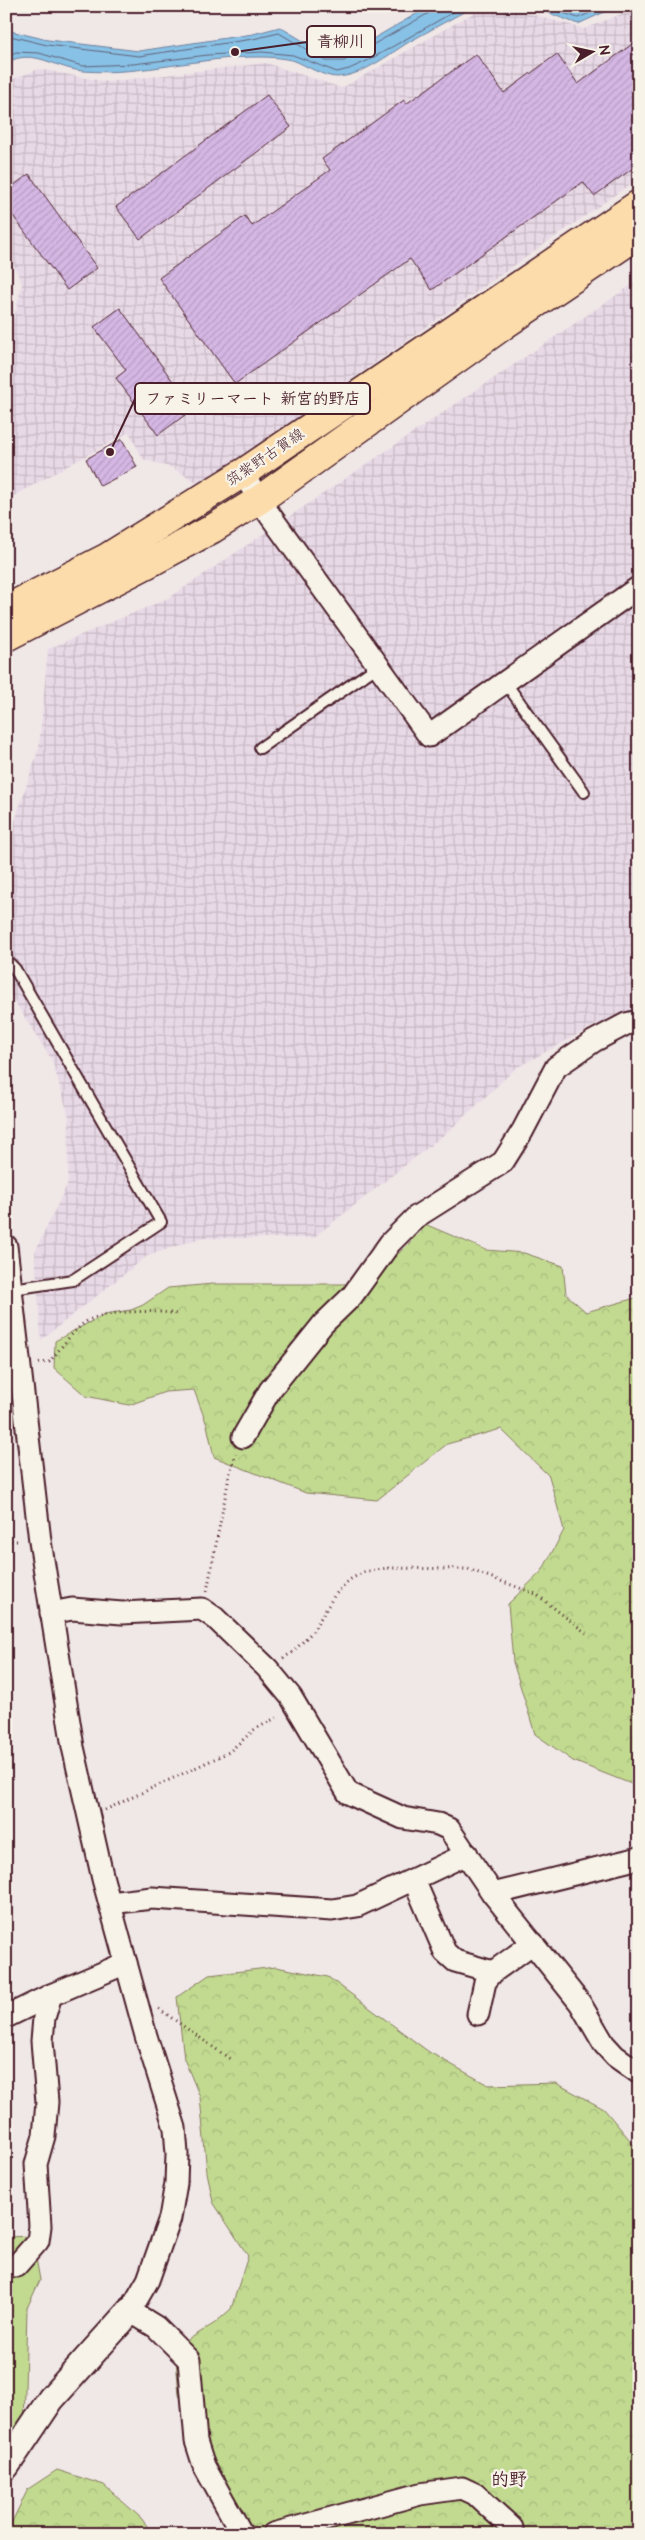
<svg xmlns="http://www.w3.org/2000/svg" width="645" height="2540" viewBox="0 0 645 2540" font-family="'Architects Daughter','Klee One',sans-serif">
<defs>
<pattern id="industrial-grid" width="8" height="8" patternUnits="userSpaceOnUse" patternTransform="scale(1.25)"><rect width="8" height="8" fill="#e8d9e6"/><path d="M0 4h8M4 0v8" fill="none" stroke="#c8bac5"/></pattern>
<pattern id="forest-crowns" width="20" height="18" patternUnits="userSpaceOnUse" patternTransform="scale(1.25)"><rect width="20" height="18" fill="#c1da90"/><path d="M2 6a3 3 0 1 1 6 0M12 15a3 3 0 1 1 6 0" fill="none" stroke="#a7bb7c"/></pattern>
<pattern id="building-hatch" width="6" height="6" patternUnits="userSpaceOnUse" patternTransform="scale(1.25)"><rect width="6" height="6" fill="#d5b7e4"/><path d="M-1 1l2-2M0 6l6-6M5 7l2-2" fill="none" stroke="#b89dc4"/></pattern>
</defs>
<rect width="100%" height="100%" fill="#f0e7e7"/>
<filter id="ink" filterUnits="userSpaceOnUse"><feTurbulence type="fractalNoise" baseFrequency=".02" numOctaves="2"/><feDisplacementMap in="SourceGraphic" scale="10" xChannelSelector="R" yChannelSelector="G"/><feConvolveMatrix kernelMatrix="1 2 1 2 8 2 1 2 1" color-interpolation-filters="sRGB"/></filter>
<g filter="url(#ink)">
<g fill="url(#industrial-grid)">
<polygon points="639,7 639,178 201,485 173,468 143,459 129,432 6,500 6,353 22,284 6,245 6,82 39,69 107,82 266,63 342,88 479,10 510,8 584,29"/>
<polygon points="639,280 639,1012 595,1025 516,1068 451,1129 313,1238 200,1238 147,1256 41,1340 35,1252 68,1183 69,1117 52,1060 10,994 6,978 6,848 39,748 48,649 169,598"/>
</g>
<g fill="url(#forest-crowns)" stroke="#867c5e">
<polygon points="427,1225 486,1250 524,1253 563,1266 566,1294 586,1312 639,1297 639,1787 573,1761 535,1734 513,1662 508,1604 542,1571 564,1530 549,1476 501,1429 447,1444 377,1500 306,1493 214,1457 207,1425 194,1390 165,1392 129,1405 86,1396 54,1368 55,1341 105,1314 131,1310 143,1305 168,1288 213,1284 360,1284 384,1268"/>
<polygon points="276,1967 328,1977 429,2052 488,2085 556,2083 604,2109 639,2151 639,2534 245,2534 218,2483 179,2395 175,2348 215,2323 231,2309 248,2256 213,2202 207,2172 200,2097 184,2059 177,1997 209,1975"/>
<polygon points="57,2470 104,2485 141,2518 153,2534 6,2534 28,2489"/>
</g>
<polygon fill="#c1da90" stroke="#867c5e" points="32,2236 40,2280 27,2308 24,2430 6,2440 6,2237"/>
<g fill="#87c1e6" stroke="#6f809b">
<path d="M430,6H476C453,17 431,30 409,42C388,55 362,76 337,77C324,77 307,66 295,61C285,58 271,57 261,57C201,56 142,76 83,71C55,69 34,47 6,63V30L48,40L139,51L253,34L280,27L328,56H343Z"/>
<polygon points="529,6 618,6 578,24"/>
</g>
<g fill="none" stroke-linecap="round" stroke-linejoin="round">
<g stroke="#626076" stroke-width="1">
<polyline points="544,6 578,18 606,6"/>
<polyline points="6,35 47,45 139,56 253,39 279,33 326,61 344,61 429,13 432,6"/>
<polyline points="6,57 16,52 39,53 82,66 133,64 208,55 262,52 293,55 337,72 349,69 369,60 464,6"/>
</g>
<polyline stroke="#6f809b" stroke-width="5.5" points="6,267 6,327"/>
</g>
<g fill="url(#building-hatch)" stroke="#4a1f2b">
<polygon points="639,39 639,164 594,196 583,182 432,290 410,259 235,384 159,278 245,216 252,226 330,170 322,159 404,100 406,104 476,54 504,93 557,54 578,84"/>
<polygon points="267,95 291,127 140,239 116,207"/>
<polygon points="29,174 97,268 67,290 6,206 6,191"/>
<polygon points="120,308 193,409 158,435 116,378 126,370 94,327"/>
<polygon points="122,439 137,467 100,486 86,459"/>
</g>
<g fill="none" stroke-linecap="round" stroke-linejoin="round">
<defs>
<g id="service">
<polyline points="505,682 584,792"/>
<polyline points="260,748 378,666"/>
<polyline points="6,960 15,969 161,1222 73,1280 12,1289"/>
</g>
<g id="minor">
<polyline points="243,473 259,500 429,736 639,587"/>
<polyline points="6,1246 40,1541 73,1747 103,1879 146,2036 175,2128 177,2154 176,2183 170,2218 148,2280 130,2311 156,2327 189,2360 196,2441 204,2466 242,2534"/>
<polyline points="243,1437 270,1390 323,1324 352,1296 390,1243 416,1217 503,1162 523,1130 556,1067 594,1041 626,1024 639,1021"/>
<polyline points="51,1613 72,1609 122,1613 202,1609 215,1618 267,1668 291,1697 348,1793 403,1818 438,1824 449,1829 493,1894 580,2003 604,2044 615,2056 639,2073"/>
<polyline points="414,1880 445,1952 455,1961 493,1972 533,1943"/>
<polyline points="493,1894 639,1858"/>
<polyline points="110,1903 152,1898 332,1910 357,1906 467,1854"/>
<polyline points="478,2014 485,1982 493,1972"/>
<polyline points="6,2017 51,1995"/>
<polyline points="16,2266 38,2241 40,2226 36,2164 44,2136 47,2102 42,2041 44,2018 51,1995 126,1963"/>
<polyline points="273,2534 420,2494 462,2488 475,2494 512,2528 513,2534"/>
</g>
<polyline id="tertiary" points="6,2466 51,2399 130,2311"/>
<g id="primary">
<polyline points="6,609 108,557 243,473 639,204"/>
<polyline points="6,637 153,561 212,529 259,500 504,325 639,234"/>
</g>
</defs>
<use href="#service" stroke="#4a1f2b" stroke-width="14"/>
<use href="#minor" stroke="#4a1f2b" stroke-width="25"/>
<use href="#tertiary" stroke="#4a1f2b" stroke-width="30"/>
<use href="#primary" stroke="#4a1f2b" stroke-width="31"/>
<g stroke="#4a1f2b" stroke-width="3" stroke-dasharray="1 4" stroke-linecap="butt">
<path d="M39,1363L49,1362C60,1350 74,1328 89,1320C110,1310 155,1310 177,1314"/>
<polyline points="6,1541 21,1541"/>
<polyline points="207,1591 230,1472 236,1454"/>
<polyline points="283,1658 293,1652 313,1631 334,1596 349,1580 364,1572 387,1568 468,1569 536,1594 586,1633"/>
<polyline points="105,1810 229,1752 254,1730 279,1716"/>
<polyline points="159,2009 230,2059"/>
</g>
<use href="#service" stroke="#f7f3e8" stroke-width="10"/>
<use href="#minor" stroke="#f7f3e8" stroke-width="21"/>
<use href="#tertiary" stroke="#f7f3e8" stroke-width="26"/>
<use href="#primary" stroke="#fddcac" stroke-width="28"/>
</g>
</g>
<g text-anchor="middle" stroke-width="4.5" stroke-linejoin="round" paint-order="stroke">
<g font-size="15" fill="#4a1f2b" stroke="#f7f3e8">
<text transform="translate(265 457) rotate(-34)" y="5">筑紫野古賀線</text>
</g>
<g font-size="18" font-weight="bold" fill="#4a1f2b" stroke="#f7f3e8">
<text x="509" y="2485">的野</text>
</g>
</g>
<path fill="none" stroke="#4a1f2b" stroke-width="2" d="M235 52L307 42M110 452L135 399"/>
<g fill="#4a1f2b" stroke="#f7f3e8" stroke-width="2">
<circle cx="235" cy="52" r="5"/>
<circle cx="110" cy="452" r="5"/>
</g>
<g fill="#f7f3e8" stroke="#4a1f2b" stroke-width="2">
<rect x="307" y="26" width="68" height="31" rx="5"/>
<rect x="135" y="383" width="235" height="31" rx="5"/>
</g>
<g font-size="16" text-anchor="middle" font-weight="bold" fill="#4a1f2b">
<text x="341" y="47">青柳川</text>
<text x="253" y="404">ファミリーマート 新宮的野店</text>
</g>
<rect width="645" height="2540" fill="none" stroke="#f7f3e8" stroke-width="25"/>
<rect x="12" y="12" width="620" height="2515" fill="none" stroke="#4a1f2b" stroke-width="2" filter="url(#ink)"/>
<g transform="translate(592 52) rotate(81)" stroke="#f7f3e8" stroke-width="4" paint-order="stroke">
<path d="M0-4L9 19L0 12L-9 19Z" fill="#4a1f2b"/>
<text y="-8" font-size="14" font-weight="bold" text-anchor="middle" fill="#4a1f2b">N</text>
</g>
</svg>
